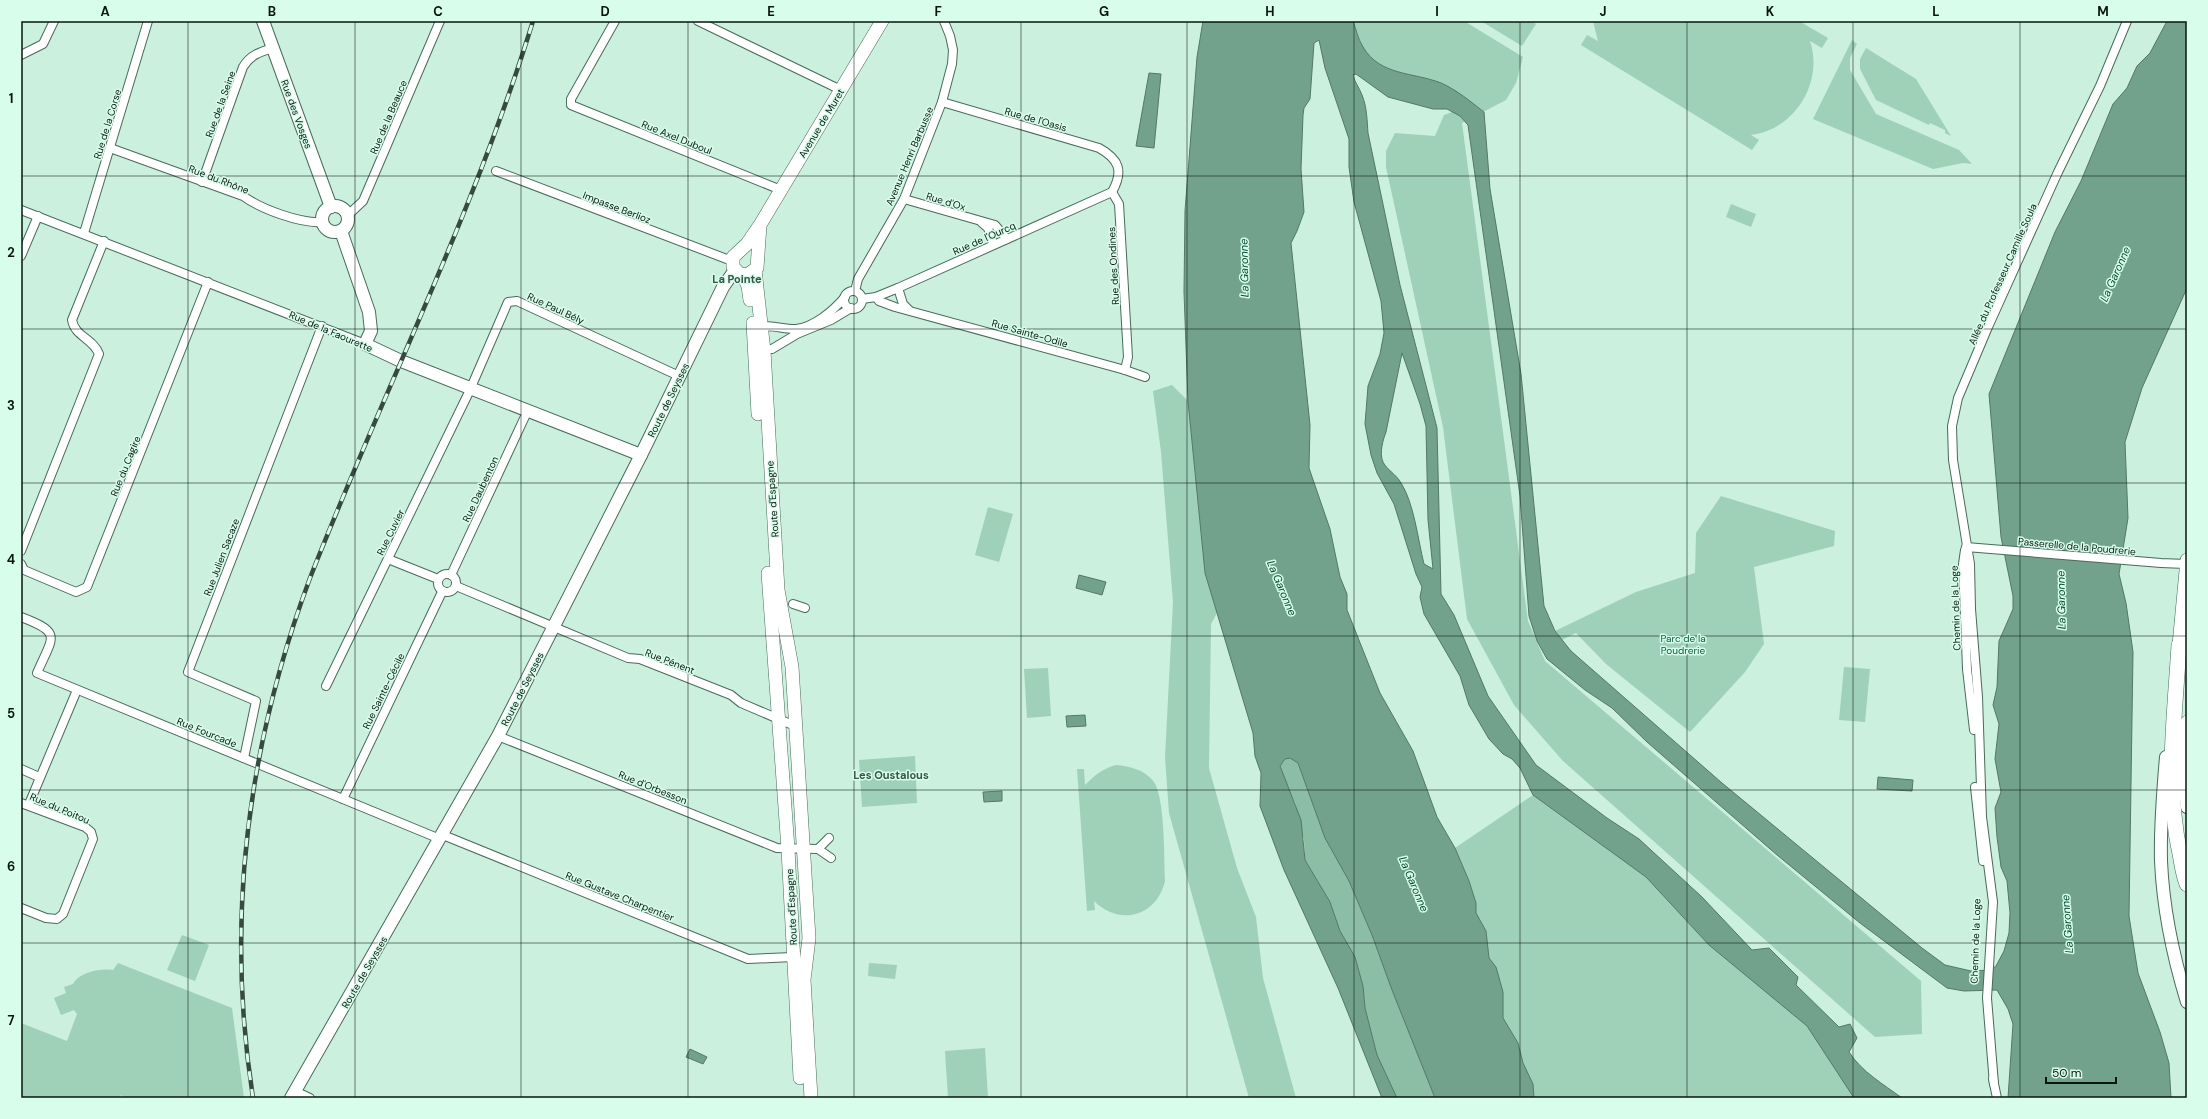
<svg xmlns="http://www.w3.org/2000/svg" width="2208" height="1119" viewBox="0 0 2208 1119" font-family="'DM Sans',sans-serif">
<rect width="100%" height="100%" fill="#cbf0dd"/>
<g fill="#9fd0b8">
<polygon points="1353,21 1464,21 1523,57 1516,83 1506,100 1462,123 1528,621 1545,661 1921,981 1922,1034 1875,1037 1563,761 1514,705 1467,619 1443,427 1386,167 1386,151 1395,133 1435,136 1444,115 1473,104 1441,83 1388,70 1372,60 1362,46"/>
<polygon points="1481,21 1531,21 1536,24 1522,46"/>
<path d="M1593,21H1799L1828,38L1822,48L1810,41C1824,83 1794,130 1751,135L1759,140L1752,150L1581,45L1587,35L1598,41Z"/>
<polygon points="1852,40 1857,44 1850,58 1850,70 1876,114 1959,150 1972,164 1963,163 1933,169 1813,119"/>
<polygon points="1866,48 1916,79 1951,136 1945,133 1945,130 1930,123 1929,125 1876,100 1860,69 1860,59"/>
<polygon points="1731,204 1756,214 1751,227 1726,217"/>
<polygon points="1172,385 1188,401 1205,573 1217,613 1211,624 1209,768 1237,868 1256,917 1263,978 1296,1098 1249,1098 1169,813 1165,757 1173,602 1161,452 1153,391"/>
<polygon points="1721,496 1835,531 1834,546 1754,567 1764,644 1745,672 1690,732 1606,664 1576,633 1562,640 1555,631 1636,592 1695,573 1696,533"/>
<polygon points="988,507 1013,514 999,562 975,555"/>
<polygon points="1844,667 1870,669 1865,722 1839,720"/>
<polygon points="1048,668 1051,716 1027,718 1024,669"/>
<polygon points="915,756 917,803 862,807 859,760"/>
<path d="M1116,765C1130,766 1145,770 1154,782C1165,798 1164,859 1165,881C1157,916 1120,927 1094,901L1095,910L1087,911L1077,769H1084L1085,785C1095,775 1102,769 1116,765Z"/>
<polygon points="1533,795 1646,877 1709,945 1807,1026 1854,1098 1534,1098 1533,1084 1523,1063 1518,1043 1503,1018 1496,967 1489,958 1486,931 1476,913 1476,903 1469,881 1455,848"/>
<polygon points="182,935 209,945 195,981 167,970"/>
<path d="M118,963L232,1008L244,1098H125L121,1095L120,1098H21V1023L67,1041L77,1014L74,1010L61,1015L54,998L66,993L64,987L73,984C79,972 101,968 113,970Z"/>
<polygon points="869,963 897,965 895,979 868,976"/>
<polygon points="985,1048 988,1098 948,1098 945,1051"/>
</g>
<polygon fill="#8cbda5" points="1290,758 1298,763 1325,838 1349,881 1372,935 1392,990 1435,1098 1397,1098 1377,1055 1365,1008 1363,986 1355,957 1340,931 1330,902 1305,860 1304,840 1295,803 1286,784 1280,766 1285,759"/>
<g fill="#73a28c" stroke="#537867" fill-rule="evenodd">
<path d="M1203,21H1353C1356,29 1358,39 1363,47C1380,76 1413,72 1441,83C1457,90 1471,102 1484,112L1490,189L1521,374L1544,606L1555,631L1571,651L1722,783L1922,948L1945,965L1971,971L1991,970L1996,966L2004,951L2009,933L2010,913L2007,881L2001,867L1997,837L1995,808L2001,792L1995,759L1999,724L1993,705L1997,687L1999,641L2013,609V596L2001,537L1989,394L2055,232L2081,181L2113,104L2127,88L2137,66L2150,53L2167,21H2187V288L2142,388L2125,442L2128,518L2119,574L2126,603L2133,652L2129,916L2138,973L2160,1032L2169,1063L2171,1098H2008L2013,1024L2008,1009L1997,990L1964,991L1947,988L1860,923L1777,855L1647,742L1612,708L1585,690L1547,659L1537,641L1529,616L1520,496L1468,125L1460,116L1447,109H1433L1388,97L1356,74L1353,75C1355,83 1359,87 1362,95C1367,107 1367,120 1368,133L1400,285L1437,428L1441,594L1454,615L1488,696L1536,765L1607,818L1639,839L1702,897L1752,950L1769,948L1798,977L1796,985L1839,1027L1850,1024L1857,1038L1849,1052C1862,1072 1883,1084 1902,1098H1854L1807,1026L1709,945L1646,877L1533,795L1520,768L1512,759L1503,754L1489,739L1469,705L1460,676L1424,614L1420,597L1422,587L1416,574L1394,504L1377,473L1371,455L1365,424L1368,386L1380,354L1384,333L1381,301L1354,202L1349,167V139L1325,68L1319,40L1314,43L1310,99L1304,108L1303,115L1301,169L1304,212L1297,231L1291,243L1310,425L1309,468L1330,529L1340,577L1347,594V610L1380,693L1413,751L1437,817L1455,848L1469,881L1476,903V913L1486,931L1489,958L1496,967L1503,992V1018L1518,1043L1523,1063L1533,1084L1534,1098H1435L1392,990L1372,935L1349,881L1325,838L1298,763L1290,758L1285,759L1280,766L1301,820L1305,860L1330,902L1340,931L1355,957L1363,986L1365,1008L1377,1055L1397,1098H1382L1338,988L1284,870L1260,806L1261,773L1255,756L1253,733L1205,573L1188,401L1184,292L1185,211L1197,57ZM1402,353L1420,404L1426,426L1428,520L1433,569L1424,564C1418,540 1414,503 1401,483C1397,475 1387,470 1383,462C1379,453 1383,440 1386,432Z"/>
<polygon points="1149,73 1161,74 1154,148 1136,146"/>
<polygon points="1079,575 1106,582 1102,595 1076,588"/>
<polygon points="1085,715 1086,726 1067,727 1066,716"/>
<polygon points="1878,777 1913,780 1912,791 1877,789"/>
<polygon points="1002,791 1002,801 984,802 983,792"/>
<polygon points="690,1049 707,1057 703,1064 686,1057"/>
</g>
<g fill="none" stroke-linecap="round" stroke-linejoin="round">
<defs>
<g id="street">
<polyline points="615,21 571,99 571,105 781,190"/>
<polyline points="698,21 841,90"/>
<polyline points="21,55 43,44 54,21"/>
<path d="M942,102L1099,148C1119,159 1124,171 1112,192"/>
<path d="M110,148L243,196C261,209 301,224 323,222"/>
<polyline points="496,171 732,261"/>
<path d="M202,182L243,67C250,55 260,52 273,48"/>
<polyline points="1112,192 1119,204 1128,357 1125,370"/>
<polyline points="904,199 995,225 1007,239"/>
<polyline points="21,210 365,344"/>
<polyline points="348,215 363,201 440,21"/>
<polyline points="982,223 988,228 993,244"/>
<polyline points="84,233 148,21"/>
<polyline points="21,256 38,216"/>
<polyline points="898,288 903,304 909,310"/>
<polyline points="855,291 858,279 904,199 942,102 952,64 953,50 950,36 944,21"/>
<circle cx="853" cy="300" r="9"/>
<polyline points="876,297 879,301 895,307 1125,370 1145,377"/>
<polyline points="862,299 876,297 898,288 1112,192"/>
<path d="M758,328C769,323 784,330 796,329C814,327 833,311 845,297"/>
<polyline points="760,349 772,349 797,334 831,320 851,308"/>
<polyline points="1966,547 2161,563 2186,564"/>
<polyline points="1965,550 1963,564 1967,669 1974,730"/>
<path d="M21,551L99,354C93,338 75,337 72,320L104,241"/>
<polyline points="388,559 438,579"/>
<polyline points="21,564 24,570 76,592 87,587 208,282"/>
<circle cx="447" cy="583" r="9"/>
<polyline points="451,575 528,410"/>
<polyline points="456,586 628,658 640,659 731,695 741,703 795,726"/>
<polyline points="793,604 805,608"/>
<path d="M21,617C63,633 53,636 37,673L440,839"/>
<polyline points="326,686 469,392 508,302 517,301 679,376"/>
<polyline points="498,736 777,848 818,849 831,858"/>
<polyline points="244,758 256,701 188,672 322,326"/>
<polyline points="21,769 39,777"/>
<polyline points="1975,787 1983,861"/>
<polyline points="343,799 442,592"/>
<polyline points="21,803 85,827 91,832 93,839 63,914 57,919 46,918 21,908"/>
<polyline points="29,804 77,690"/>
<polyline points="443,835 748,959 793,957"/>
<polyline points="818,849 829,838"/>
<polyline points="1993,1079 1997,1098"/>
<polyline points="1994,1084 1987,998 1993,902 1982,817 1978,697 1971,609 1970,564 1953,460 1952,426 1958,398 1988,327 2058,172 2100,86 2127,21"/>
<polyline points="295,1091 310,1098"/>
</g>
<g id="secondary">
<polyline points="263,21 331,207"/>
<circle cx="335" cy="219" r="13"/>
<polyline points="341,231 369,312 371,331 365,344 401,361 641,455"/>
<path d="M2166,757C2163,792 2160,826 2161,861C2163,908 2173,956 2187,1002"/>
<polyline points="2182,765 2187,807"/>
<polyline points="291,1098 498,736 641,455 723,287 735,270"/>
</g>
<g id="primary">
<polyline points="760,225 757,268 747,275 740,274 733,267 733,257 747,244 760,225 882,21"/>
<polyline points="755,270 764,351 778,590 792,667 809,938 804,980 811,1098"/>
<polyline points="743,275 748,286 750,300"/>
<polyline points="753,323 758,414"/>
<polyline points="768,573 788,849 800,1078"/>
<polyline points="2179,645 2187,560"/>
<polyline points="2182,765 2187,722"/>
</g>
<path id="highway" d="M2179,645C2175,714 2165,786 2180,854C2182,864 2183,874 2187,884"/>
</defs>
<use href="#street" stroke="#496a5b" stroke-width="10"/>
<use href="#secondary" stroke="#496a5b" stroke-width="14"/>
<use href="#primary" stroke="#496a5b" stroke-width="14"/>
<use href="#highway" stroke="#496a5b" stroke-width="16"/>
<use href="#street" stroke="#fff" stroke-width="8"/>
<use href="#secondary" stroke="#fff" stroke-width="12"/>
<use href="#primary" stroke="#fff" stroke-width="13"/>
<use href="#highway" stroke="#fff" stroke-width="15"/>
<defs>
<path id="rail" d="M253,1098C225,919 247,747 310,578C383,392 474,213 533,21"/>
</defs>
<use href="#rail" stroke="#374a41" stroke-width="4.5"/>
<use href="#rail" stroke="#d8fdea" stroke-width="3" stroke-dasharray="9" stroke-linecap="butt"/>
</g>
<path fill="none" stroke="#091610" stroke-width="1" stroke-opacity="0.55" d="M188,21V1098M355,21V1098M521,21V1098M688,21V1098M854,21V1098M1021,21V1098M1187,21V1098M1354,21V1098M1520,21V1098M1687,21V1098M1853,21V1098M2020,21V1098M21,176H2187M21,329H2187M21,483H2187M21,636H2187M21,790H2187M21,943H2187"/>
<g text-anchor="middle" stroke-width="3" stroke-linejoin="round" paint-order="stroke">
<g font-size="10" fill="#091610" stroke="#d8fdea">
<text transform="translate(220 104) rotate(-70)" y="4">Rue de la Seine</text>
<text transform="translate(297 114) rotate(70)" y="4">Rue des Vosges</text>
<text transform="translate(388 117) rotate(-67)" y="4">Rue de la Beauce</text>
<text transform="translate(1036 119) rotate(16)" y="4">Rue de l'Oasis</text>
<text transform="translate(821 123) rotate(-59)" y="4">Avenue de Muret</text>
<text transform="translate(107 124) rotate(-73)" y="4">Rue de la Corse</text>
<text transform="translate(677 137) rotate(22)" y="4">Rue Axel Duboul</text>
<text transform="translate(909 156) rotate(-67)" y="4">Avenue Henri Barbusse</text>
<text transform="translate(219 179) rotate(21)" y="4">Rue du Rhône</text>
<text transform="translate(946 201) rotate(17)" y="4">Rue d'Ox</text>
<text transform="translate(617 207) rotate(21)" y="4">Impasse Berlioz</text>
<text transform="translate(984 238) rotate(-24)" y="4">Rue de l'Ourcq</text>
<text transform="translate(1113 266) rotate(-93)" y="4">Rue des Ondines</text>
<text transform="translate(2002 274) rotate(-66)" y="4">Allée du Professeur Camille Soula</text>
<text transform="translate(556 308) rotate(25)" y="4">Rue Paul Bély</text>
<text transform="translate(331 331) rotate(23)" y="4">Rue de la Faourette</text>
<text transform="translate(1030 333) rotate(16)" y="4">Rue Sainte-Odile</text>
<text transform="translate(668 400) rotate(-64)" y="4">Route de Seysses</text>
<text transform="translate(125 466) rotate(-68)" y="4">Rue du Cagire</text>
<text transform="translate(480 489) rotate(-65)" y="4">Rue Daubenton</text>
<text transform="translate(772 499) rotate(-94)" y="4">Route d'Espagne</text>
<text transform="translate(390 532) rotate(-64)" y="4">Rue Cuvier</text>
<text transform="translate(2077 546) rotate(5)" y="4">Passerelle de la Poudrerie</text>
<text transform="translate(221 557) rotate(-69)" y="4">Rue Julien Sacaze</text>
<text transform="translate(1955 608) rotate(-92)" y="4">Chemin de la Loge</text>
<text transform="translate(670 661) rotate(21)" y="4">Rue Pénent</text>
<text transform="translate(522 689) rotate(-63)" y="4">Route de Seysses</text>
<text transform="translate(383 691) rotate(-64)" y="4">Rue Sainte-Cécile</text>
<text transform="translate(207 732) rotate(22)" y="4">Rue Fourcade</text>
<text transform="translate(653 787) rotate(22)" y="4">Rue d'Orbesson</text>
<text transform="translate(60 808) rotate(23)" y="4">Rue du Poitou</text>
<text transform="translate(620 896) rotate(22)" y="4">Rue Gustave Charpentier</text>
<text transform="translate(791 907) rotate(-93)" y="4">Route d'Espagne</text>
<text transform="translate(1975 941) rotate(-88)" y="4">Chemin de la Loge</text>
<text transform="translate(364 972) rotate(-60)" y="4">Route de Seysses</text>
</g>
<g font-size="10" fill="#005e41" stroke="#d8fdea">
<text x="1683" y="642">Parc de la<tspan x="1683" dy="12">Poudrerie</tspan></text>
</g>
<g font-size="11" font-style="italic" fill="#074932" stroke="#d8fdea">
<text transform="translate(1244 268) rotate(-91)" y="4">La Garonne</text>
<text transform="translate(2115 274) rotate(-66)" y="4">La Garonne</text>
<text transform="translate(1282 588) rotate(67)" y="4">La Garonne</text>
<text transform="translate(2061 600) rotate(-91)" y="4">La Garonne</text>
<text transform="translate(1414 884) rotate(67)" y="4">La Garonne</text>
<text transform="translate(2067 924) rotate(-94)" y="4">La Garonne</text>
</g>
<g font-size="11" font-weight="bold" fill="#355546" stroke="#d8fdea">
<text x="737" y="283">La Pointe</text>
<text x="891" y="779">Les Oustalous</text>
</g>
</g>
<rect width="2208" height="1119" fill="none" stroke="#d8fdea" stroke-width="44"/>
<path d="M2046 1077v6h70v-6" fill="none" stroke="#091610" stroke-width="2"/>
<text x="2052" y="1077" font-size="12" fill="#091610" stroke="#d8fdea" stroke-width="3" paint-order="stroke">50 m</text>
<rect x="22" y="22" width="2164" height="1075" fill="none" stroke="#091610" stroke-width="1.5"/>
<g font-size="13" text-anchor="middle" font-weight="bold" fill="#091610">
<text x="105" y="16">A</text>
<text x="272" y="16">B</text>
<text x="438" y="16">C</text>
<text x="605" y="16">D</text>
<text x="771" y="16">E</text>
<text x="938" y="16">F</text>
<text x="1104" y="16">G</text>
<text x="1270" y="16">H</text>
<text x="1437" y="16">I</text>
<text x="1603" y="16">J</text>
<text x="1770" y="16">K</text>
<text x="1936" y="16">L</text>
<text x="2103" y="16">M</text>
<text x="11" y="103">1</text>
<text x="11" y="257">2</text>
<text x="11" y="410">3</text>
<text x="11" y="564">4</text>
<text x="11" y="718">5</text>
<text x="11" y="871">6</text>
<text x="11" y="1025">7</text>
</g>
</svg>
